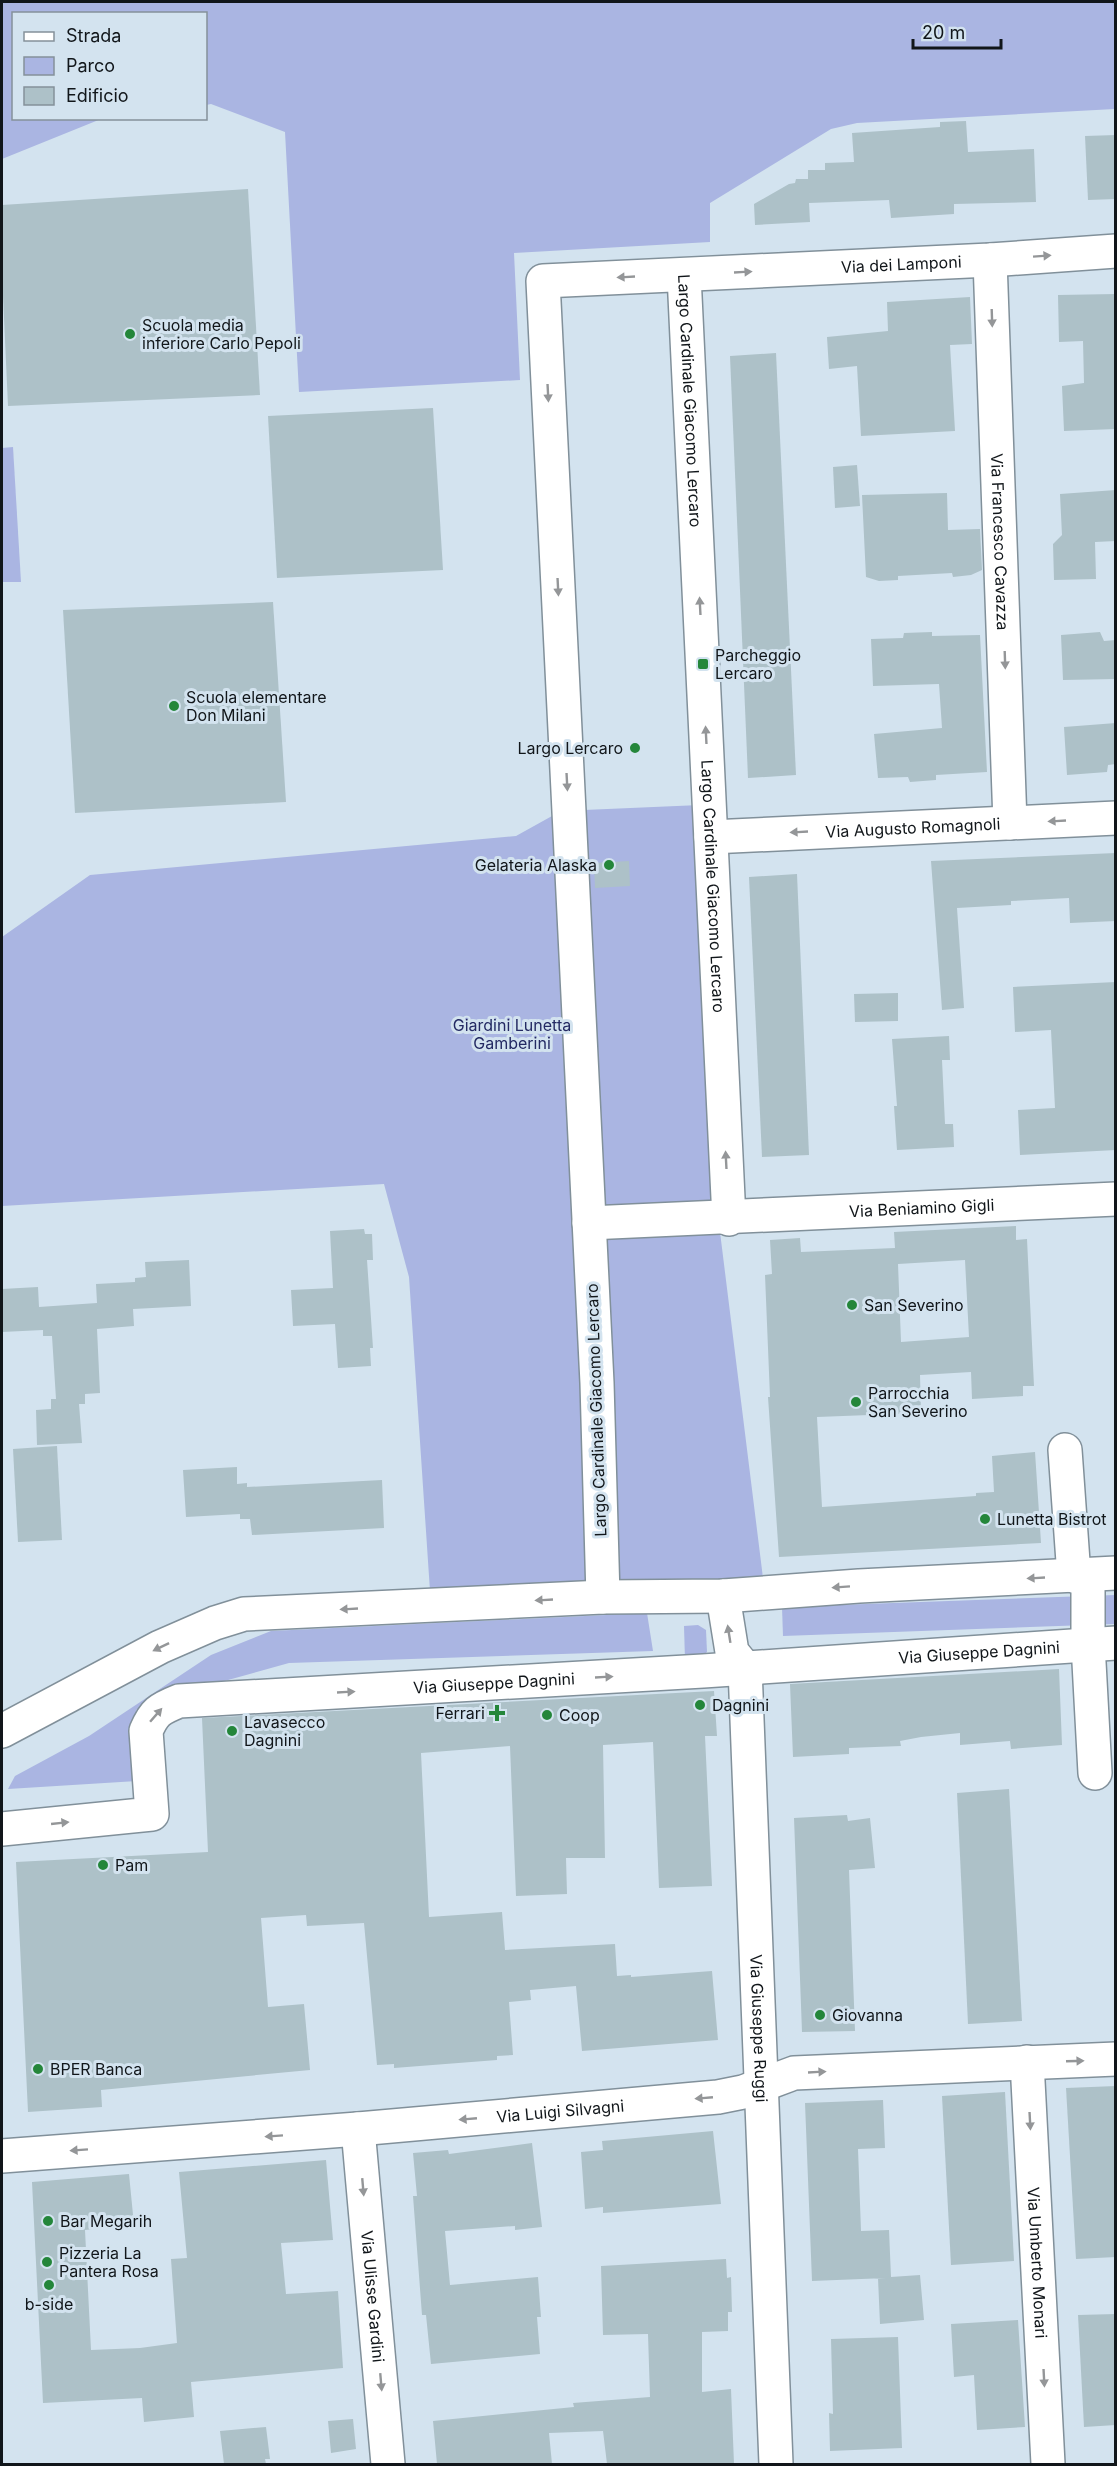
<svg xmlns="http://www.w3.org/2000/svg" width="1117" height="2466" viewBox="0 0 1117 2466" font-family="Inter,sans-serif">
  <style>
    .green { fill: #aab5e2 }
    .building { fill: #adc1c8; fill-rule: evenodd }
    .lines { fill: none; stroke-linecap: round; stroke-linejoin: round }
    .minor-casing { stroke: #81909a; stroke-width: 36 }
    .minor { stroke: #fff; stroke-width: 33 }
    .oneway { fill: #949698 }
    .poi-dot { fill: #24863a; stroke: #d3e3ef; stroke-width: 2 }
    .labels { text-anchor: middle; stroke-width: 6; stroke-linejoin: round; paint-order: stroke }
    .street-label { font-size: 16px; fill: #11161a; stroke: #d3e3ef }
    .poi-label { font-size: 16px; fill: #11161a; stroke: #d3e3ef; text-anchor: start }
    .park-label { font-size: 16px; fill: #242a63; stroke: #d3e3ef }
  </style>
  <rect width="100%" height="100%" fill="#d3e3ef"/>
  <g class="green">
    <polygon points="2,2 1115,2 1115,109 857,123 831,129 710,203 710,242 514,253 520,380 299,392 285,132 211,104 206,105 206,14 14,14 14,118 101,119 2,159"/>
    <polygon points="13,447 21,582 2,582 2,448"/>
    <polygon points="700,805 720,1232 763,1578 430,1591 409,1277 384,1184 2,1206 2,937 90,875 516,836 561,811"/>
    <polygon points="1115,1595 1115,1624 783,1636 782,1607"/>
    <polygon points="647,1613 653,1651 289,1663 167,1697 136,1710 137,1781 8,1789 15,1776 89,1736 211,1655 271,1631"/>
    <polygon points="698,1625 706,1630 707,1652 701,1657 685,1660 684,1626"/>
  </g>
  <g class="building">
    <polygon points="966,121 968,152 1034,149 1036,202 954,204 954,214 891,218 889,200 809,203 810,222 755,225 754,204 789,184 795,183 796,179 808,179 808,170 825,170 825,163 854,162 852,133 940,127 940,122"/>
    <polygon points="1116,135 1116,199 1088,200 1085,136"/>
    <polygon points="248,189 260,395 8,406 2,274 2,205"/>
    <polygon points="1116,294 1116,429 1064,431 1062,386 1084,383 1083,341 1059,342 1058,295"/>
    <polygon points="970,297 972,344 950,345 955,431 861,436 857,366 829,369 827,337 888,331 887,302"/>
    <polygon points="776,353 796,775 748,778 730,356"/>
    <polygon points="433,408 443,570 277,578 268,416"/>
    <polygon points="857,465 860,506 835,508 833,467"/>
    <polygon points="1116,490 1116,541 1095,542 1096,579 1054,580 1053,544 1062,535 1060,494"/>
    <polygon points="947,493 948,530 980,529 982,570 971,575 953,577 952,573 898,576 898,580 879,581 866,577 862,495"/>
    <polygon points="273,602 286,802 75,813 63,610"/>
    <polygon points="932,632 932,636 980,635 987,772 936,775 936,780 910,782 908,777 878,778 874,734 942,728 939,684 873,686 871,639 903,638 904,633"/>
    <polygon points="1100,632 1104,641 1116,640 1116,679 1063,680 1061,635"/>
    <polygon points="1116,723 1116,764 1108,765 1107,772 1067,775 1064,727"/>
    <polygon points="1116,853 1116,921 1070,923 1069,898 1011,901 1011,905 957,908 964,1008 942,1010 931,861"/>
    <polygon points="629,861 630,886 595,888 594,863"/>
    <polygon points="797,874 809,1155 762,1157 749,877"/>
    <polygon points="1116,982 1116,1150 1020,1155 1018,1110 1055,1108 1051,1030 1015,1032 1013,987"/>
    <polygon points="898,993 898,1021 855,1022 854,994"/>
    <polygon points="949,1036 950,1060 942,1060 945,1124 953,1124 954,1147 897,1150 894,1106 897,1106 892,1039"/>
    <path d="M1016,1226V1240L1027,1239L1034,1386H1023V1396L972,1399L971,1372L920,1375L921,1413L817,1417L822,1507L976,1496V1493L994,1492L992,1456L1035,1452L1041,1543L779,1557L768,1397H770L765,1275L772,1274L770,1240L800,1238L801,1252L895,1248L894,1232ZM965,1260L969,1337L901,1342L898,1264Z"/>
    <polygon points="364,1229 365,1234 372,1234 373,1260 367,1260 373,1348 370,1348 371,1366 338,1368 335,1324 293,1326 291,1290 333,1288 330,1231"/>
    <polygon points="189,1260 191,1306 133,1309 134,1326 97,1329 100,1393 85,1394 85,1404 79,1404 82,1443 37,1445 36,1410 51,1409 51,1399 56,1399 52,1336 43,1336 43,1330 2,1332 2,1289 38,1287 39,1307 97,1303 96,1284 135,1282 135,1278 146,1277 145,1262"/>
    <polygon points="57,1446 62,1540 18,1542 13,1449"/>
    <polygon points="237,1467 237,1484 247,1483 247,1487 382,1480 384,1528 252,1535 250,1519 240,1519 240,1514 186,1517 183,1470"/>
    <polygon points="1059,1669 1062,1745 1011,1749 1010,1741 960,1745 960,1733 921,1737 900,1741 901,1746 849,1748 849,1754 793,1757 790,1684"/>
    <polygon points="714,1691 717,1736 705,1736 712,1886 659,1888 653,1742 603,1745 605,1858 566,1858 567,1894 516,1896 510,1746 421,1753 429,1917 502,1912 505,1950 615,1944 617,1976 631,1975 631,1977 712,1971 718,2040 582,2051 576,1986 530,1990 531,2000 509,2002 513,2055 497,2056 497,2060 394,2068 394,2064 377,2065 364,1923 307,1926 306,1915 261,1918 268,2007 304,2004 310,2070 101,2090 102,2107 28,2112 16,1862 208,1852 202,1718"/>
    <polygon points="1009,1789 1022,2021 968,2024 957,1793"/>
    <polygon points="847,1815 848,1821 870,1818 875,1868 849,1870 855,2031 802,2032 794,1818"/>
    <polygon points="1116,2086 1116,2257 1076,2259 1066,2088"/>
    <polygon points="1005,2092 1014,2261 951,2265 942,2096"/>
    <polygon points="883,2100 885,2148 858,2149 861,2231 889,2230 891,2277 920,2275 924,2320 880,2324 878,2278 886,2278 812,2281 805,2103"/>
    <polygon points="713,2131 721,2204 603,2213 603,2207 585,2209 581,2152 603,2150 602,2141"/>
    <polygon points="532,2143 542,2227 515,2230 515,2226 445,2231 450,2285 538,2277 541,2317 537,2317 540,2354 431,2364 426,2315 422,2315 413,2196 417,2196 413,2153 448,2150 449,2154"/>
    <polygon points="326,2160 333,2240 281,2243 286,2294 338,2291 343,2368 191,2382 194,2417 144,2422 142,2398 43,2403 32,2182 129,2174 134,2225 85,2230 91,2350 140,2348 177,2343 171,2259 187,2258 179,2172"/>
    <polygon points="726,2259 727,2278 731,2277 732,2312 728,2312 728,2331 702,2332 702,2392 731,2389 734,2464 607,2464 603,2431 549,2433 552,2464 437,2464 433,2421 574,2407 573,2403 650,2397 648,2334 603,2335 601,2266"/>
    <polygon points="1116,2314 1116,2425 1084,2427 1078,2315"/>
    <polygon points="1018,2320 1025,2427 977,2430 974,2375 954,2377 951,2324"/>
    <polygon points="898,2337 902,2448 830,2451 829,2413 833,2414 831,2339"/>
    <polygon points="353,2419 356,2449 331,2453 328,2421"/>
    <polygon points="266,2427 270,2459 265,2459 266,2464 224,2464 220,2431"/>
  </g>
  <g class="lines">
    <defs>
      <g id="minor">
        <path id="s1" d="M990,260L1010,823"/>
        <path id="s2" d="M684,275L729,1219"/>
        <path id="s3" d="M711,837L1116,818"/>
        <path id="s4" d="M589,1223L1116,1199"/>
        <polyline points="1065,1450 1074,1576"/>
        <polyline points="1088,1575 1088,1644 1095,1773"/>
        <path id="s5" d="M723,1596L732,1652L745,1668L776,2464"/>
        <path id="s6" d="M603,1597L597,1383L543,281L990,260L1116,251"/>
        <polyline points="2,1731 160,1647 215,1623 244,1614 603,1597 723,1596 859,1586 1116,1573"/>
        <path id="s7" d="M2,1829L152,1814L146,1731C154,1712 159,1709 179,1701L703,1671L1116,1643"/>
        <path id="s8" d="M1027,2062L1048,2464"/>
        <path id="s9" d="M358,2129L388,2464"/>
        <path id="s10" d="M2,2156L358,2129L718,2097L743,2092L794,2073L1116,2059"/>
      </g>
    </defs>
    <use href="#minor" class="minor-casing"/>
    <use href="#minor" class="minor"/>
  </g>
  <defs><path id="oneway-solid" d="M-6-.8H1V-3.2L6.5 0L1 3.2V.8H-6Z" transform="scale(1.5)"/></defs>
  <g class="oneway">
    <use href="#oneway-solid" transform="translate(1042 256) rotate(-4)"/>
    <use href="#oneway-solid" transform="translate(743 272) rotate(-3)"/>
    <use href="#oneway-solid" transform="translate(626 277) rotate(177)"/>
    <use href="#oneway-solid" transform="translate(992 318) rotate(88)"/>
    <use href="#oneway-solid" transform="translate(548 393) rotate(87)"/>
    <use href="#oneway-solid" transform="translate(558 587) rotate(87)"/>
    <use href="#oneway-solid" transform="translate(700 606) rotate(-93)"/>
    <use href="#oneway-solid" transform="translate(1005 660) rotate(88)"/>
    <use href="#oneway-solid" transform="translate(706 735) rotate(-93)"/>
    <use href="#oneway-solid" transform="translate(567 782) rotate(87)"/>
    <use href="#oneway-solid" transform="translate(1057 821) rotate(177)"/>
    <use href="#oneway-solid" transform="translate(799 832) rotate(177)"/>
    <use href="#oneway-solid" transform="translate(726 1160) rotate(-93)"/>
    <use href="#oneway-solid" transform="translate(1036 1578) rotate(177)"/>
    <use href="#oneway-solid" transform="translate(841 1587) rotate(176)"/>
    <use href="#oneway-solid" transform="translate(544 1600) rotate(177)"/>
    <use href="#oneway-solid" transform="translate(349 1609) rotate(177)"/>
    <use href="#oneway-solid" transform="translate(729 1634) rotate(-99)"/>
    <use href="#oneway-solid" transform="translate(161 1647) rotate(154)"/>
    <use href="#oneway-solid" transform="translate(604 1677) rotate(-3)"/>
    <use href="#oneway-solid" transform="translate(346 1692) rotate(-3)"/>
    <use href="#oneway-solid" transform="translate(156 1715) rotate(-49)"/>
    <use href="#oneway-solid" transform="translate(60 1823) rotate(-6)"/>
    <use href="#oneway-solid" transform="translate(1075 2061) rotate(-2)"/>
    <use href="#oneway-solid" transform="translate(817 2072) rotate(-3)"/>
    <use href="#oneway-solid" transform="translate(704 2098) rotate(175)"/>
    <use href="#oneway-solid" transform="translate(468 2119) rotate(175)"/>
    <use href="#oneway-solid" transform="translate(1030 2121) rotate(87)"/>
    <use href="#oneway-solid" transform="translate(274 2136) rotate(176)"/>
    <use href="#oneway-solid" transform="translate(79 2150) rotate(176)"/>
    <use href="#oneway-solid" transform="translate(363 2187) rotate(85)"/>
    <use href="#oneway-solid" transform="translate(1044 2378) rotate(87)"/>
    <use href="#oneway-solid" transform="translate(381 2382) rotate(85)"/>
  </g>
  <g class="poi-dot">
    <circle cx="130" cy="334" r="6"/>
    <rect x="697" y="658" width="12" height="12" rx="3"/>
    <circle cx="174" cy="706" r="6"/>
    <circle cx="635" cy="748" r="6"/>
    <circle cx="609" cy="865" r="6"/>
    <circle cx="852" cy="1305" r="6"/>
    <circle cx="856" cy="1402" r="6"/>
    <circle cx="985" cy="1519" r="6"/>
    <circle cx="700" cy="1705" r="6"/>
    <path d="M494 1704h6v6h6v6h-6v6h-6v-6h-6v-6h6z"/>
    <circle cx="547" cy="1715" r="6"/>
    <circle cx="232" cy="1731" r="6"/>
    <circle cx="103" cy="1865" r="6"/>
    <circle cx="820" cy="2015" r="6"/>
    <circle cx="38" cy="2069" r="6"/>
    <circle cx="48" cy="2221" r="6"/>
    <circle cx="47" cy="2262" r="6"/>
    <circle cx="49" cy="2285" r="6"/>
  </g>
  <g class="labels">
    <g class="street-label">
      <text dy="6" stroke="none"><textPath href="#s6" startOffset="1676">Via dei Lamponi</textPath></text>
      <text dy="6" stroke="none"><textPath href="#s2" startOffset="126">Largo Cardinale Giacomo Lercaro</textPath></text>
      <text dy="6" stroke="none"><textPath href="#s1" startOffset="282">Via Francesco Cavazza</textPath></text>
      <text dy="6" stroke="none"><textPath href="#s3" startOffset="202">Via Augusto Romagnoli</textPath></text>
      <text dy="6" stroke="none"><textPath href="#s2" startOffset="612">Largo Cardinale Giacomo Lercaro</textPath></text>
      <text dy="6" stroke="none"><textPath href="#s4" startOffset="333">Via Beniamino Gigli</textPath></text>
      <text transform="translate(596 1410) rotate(-92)" y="6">Largo Cardinale Giacomo Lercaro</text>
      <text dy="6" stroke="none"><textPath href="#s7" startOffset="1082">Via Giuseppe Dagnini</textPath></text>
      <text dy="6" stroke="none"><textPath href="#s7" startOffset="596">Via Giuseppe Dagnini</textPath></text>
      <text dy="6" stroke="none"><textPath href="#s5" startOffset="438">Via Giuseppe Ruggi</textPath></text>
      <text dy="6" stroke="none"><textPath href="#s10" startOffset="560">Via Luigi Silvagni</textPath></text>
      <text dy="6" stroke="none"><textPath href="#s8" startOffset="201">Via Umberto Monari</textPath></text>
      <text dy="6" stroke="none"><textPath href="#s9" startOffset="168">Via Ulisse Gardini</textPath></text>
    </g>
    <g class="poi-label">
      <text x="142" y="331">Scuola media<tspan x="142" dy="18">inferiore Carlo Pepoli</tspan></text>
      <text x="715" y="661">Parcheggio<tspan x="715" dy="18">Lercaro</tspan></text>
      <text x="186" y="703">Scuola elementare<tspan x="186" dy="18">Don Milani</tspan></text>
      <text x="623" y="754" text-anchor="end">Largo Lercaro</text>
      <text x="597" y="871" text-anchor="end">Gelateria Alaska</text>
      <text x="864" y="1311">San Severino</text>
      <text x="868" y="1399">Parrocchia<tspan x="868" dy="18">San Severino</tspan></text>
      <text x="997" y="1525">Lunetta Bistrot</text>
      <text x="712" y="1711">Dagnini</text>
      <text x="485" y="1719" text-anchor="end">Ferrari</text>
      <text x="559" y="1721">Coop</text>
      <text x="244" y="1728">Lavasecco<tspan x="244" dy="18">Dagnini</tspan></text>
      <text x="115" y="1871">Pam</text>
      <text x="832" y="2021">Giovanna</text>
      <text x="50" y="2075">BPER Banca</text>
      <text x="60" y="2227">Bar Megarih</text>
      <text x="59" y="2259">Pizzeria La<tspan x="59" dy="18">Pantera Rosa</tspan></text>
      <text x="49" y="2310" text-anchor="middle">b-side</text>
    </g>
    <g class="park-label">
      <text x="512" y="1031">Giardini Lunetta<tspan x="512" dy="18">Gamberini</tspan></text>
    </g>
  </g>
  <rect width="1117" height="2466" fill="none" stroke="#11161a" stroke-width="6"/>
  <rect x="12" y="12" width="195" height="108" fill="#d3e3ef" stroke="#85919a" stroke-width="1.5"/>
  <rect x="24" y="32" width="30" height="9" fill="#ffffff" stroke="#85919a" stroke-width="1.5"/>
  <text x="66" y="42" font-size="18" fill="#11161a">Strada</text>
  <rect x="24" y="57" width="30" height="18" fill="#aab5e2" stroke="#85919a" stroke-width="1.5"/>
  <text x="66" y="72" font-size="18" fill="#11161a">Parco</text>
  <rect x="24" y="87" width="30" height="18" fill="#adc1c8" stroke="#85919a" stroke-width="1.5"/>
  <text x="66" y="102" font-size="18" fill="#11161a">Edificio</text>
  <path d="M913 39v9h88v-9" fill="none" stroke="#11161a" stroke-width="3"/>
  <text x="922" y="39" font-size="18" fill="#11161a" stroke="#d3e3ef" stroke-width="4.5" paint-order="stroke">20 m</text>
</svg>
